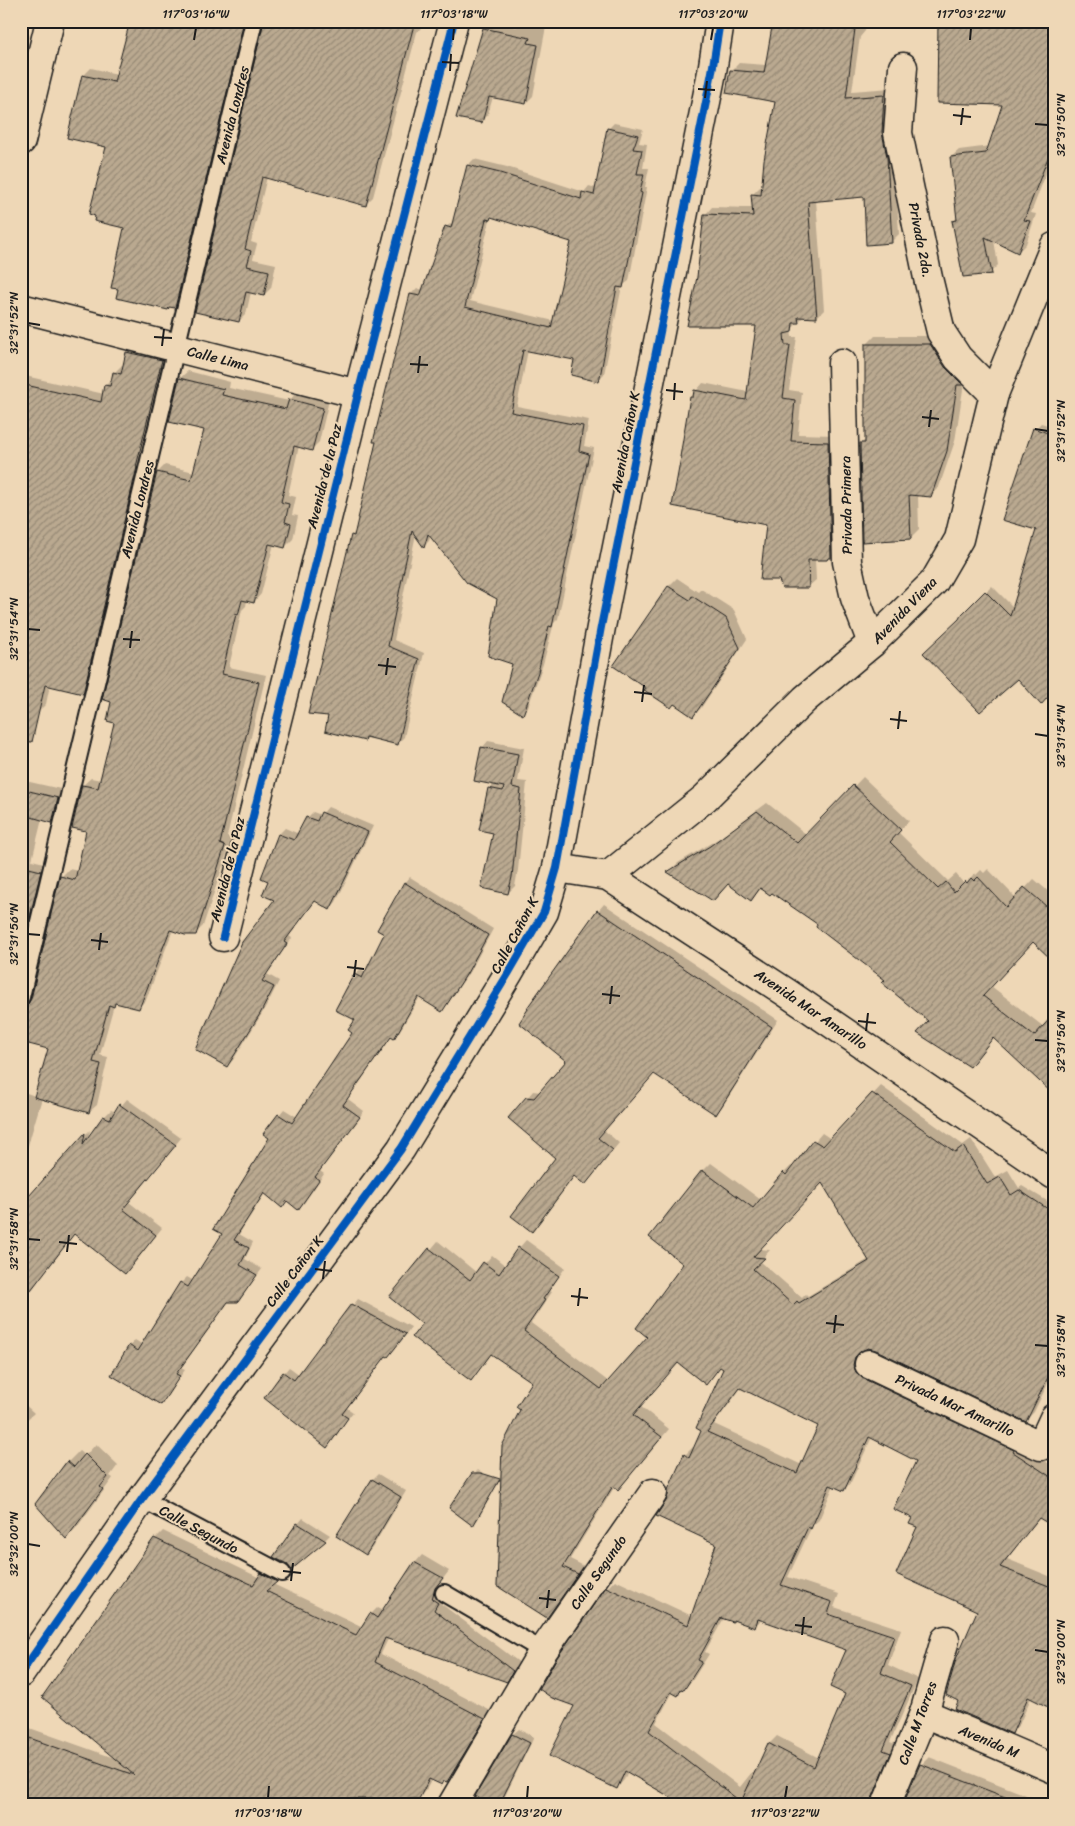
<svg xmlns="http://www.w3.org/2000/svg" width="1075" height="1826" viewBox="0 0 1075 1826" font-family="Sriracha,sans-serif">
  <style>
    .shadow { fill: #0003; fill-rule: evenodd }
    .building { fill: url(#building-hatch); stroke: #1c1c1c; fill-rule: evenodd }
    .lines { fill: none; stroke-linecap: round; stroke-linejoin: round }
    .lane-casing { stroke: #1c1c1c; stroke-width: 20 }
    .street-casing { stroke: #1c1c1c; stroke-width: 31 }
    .secondary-casing { stroke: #1c1c1c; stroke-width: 31 }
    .lane { stroke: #eed7b6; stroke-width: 16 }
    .street { stroke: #eed7b6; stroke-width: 28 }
    .secondary { stroke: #eed7b6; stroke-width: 28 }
    .cycleway-casing { stroke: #eed7b6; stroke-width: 11 }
    .cycleway { stroke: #0057b8; stroke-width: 8 }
    .ticks { fill: none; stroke: #1c1c1c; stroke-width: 2 }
    .labels { text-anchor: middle; stroke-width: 4; stroke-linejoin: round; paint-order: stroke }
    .street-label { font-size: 14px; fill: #1c1c1c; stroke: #eed7b6 }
    .neatline { fill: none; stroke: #1c1c1c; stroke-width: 2 }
    .ticks-label { font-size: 12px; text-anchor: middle; fill: #1c1c1c }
  </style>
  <defs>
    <pattern id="building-hatch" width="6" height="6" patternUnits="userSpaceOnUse" patternTransform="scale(1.25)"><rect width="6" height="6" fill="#baa990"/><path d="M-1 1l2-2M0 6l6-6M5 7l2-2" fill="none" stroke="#968975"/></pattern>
  </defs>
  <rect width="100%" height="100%" fill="#eed7b6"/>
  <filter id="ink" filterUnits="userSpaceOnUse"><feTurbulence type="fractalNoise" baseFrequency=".02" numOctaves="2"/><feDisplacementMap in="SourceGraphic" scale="10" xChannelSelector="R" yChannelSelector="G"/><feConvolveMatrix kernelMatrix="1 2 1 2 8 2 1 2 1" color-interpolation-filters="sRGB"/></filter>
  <g filter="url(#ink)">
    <g class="shadow">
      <polygon points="132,21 248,21 182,300 175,307 171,306 168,309 126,227 108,146 69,138 84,75 91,68 117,74"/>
      <polygon points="265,21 423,21 421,28 417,32 373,197 366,204 267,177 251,242 257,244 253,259 276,264 271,288 264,295 251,292 246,314 239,321 196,311"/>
      <polygon points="492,21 517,27 517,21 547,21 533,96 526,103 493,97 488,114 481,121 485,28"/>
      <polygon points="762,21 867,21 865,31 860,37 852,91 891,88 899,234 891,242 866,195 816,200 824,310 817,317 804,316 791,330 792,337 797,337 789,390 802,392 798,434 835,435 838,549 831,557 815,559 816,580 808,587 767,524 691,397 703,383 748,392 757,325 698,277 705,215 712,207 753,208 752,195 760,187 763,188 777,101 732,70 739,63 766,65 774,23"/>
      <polygon points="1054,21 1054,153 1031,213 1036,214 1026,244 1018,252 994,240 998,265 991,272 953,221 958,217 951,157 959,150 990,146 1004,104"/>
      <path d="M614,123L643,129L639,143L647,144L643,168H649L645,187H647L629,281L622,286L604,374L598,380L576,359L528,350L517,406L589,420L584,446L594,448L558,619L554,623L543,664L528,707L522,713L513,664L498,598L431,536L429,541L424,546L416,534L394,640L424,653L404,737L398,743L368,737L365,740L352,535L356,531L411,294L417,288L423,290L446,227L454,221L468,165L474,159L507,167L584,192L589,186L596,188L608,129ZM491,216L573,241L554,321L470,301Z"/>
      <polygon points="875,336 939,336 964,383 955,441 939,487 930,496 918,495 919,529 910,538 861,444 867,438 866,345"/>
      <polygon points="134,345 169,353 90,686 83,693 50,685 46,704 38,712 21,707 21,375 104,394 105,386 113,378 114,373 122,365 124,366 127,352"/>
      <polygon points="188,371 230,382 229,388 289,401 297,392 329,400 319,442 311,450 299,446 288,495 296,497 292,515 298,516 293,539 285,547 274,544 261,594 254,602 247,600 246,606 242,610 229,667 266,675 227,836 232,838 203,926 195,934 173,930 146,1000 138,1008 117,1002 114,1005 100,1055 108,1057 97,1105 89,1112 42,1098 21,1169 21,1091 35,1096 50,1048 21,1041 21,997 27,1000 32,998 61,877 69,869 78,871 87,831 73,827 83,785 91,778 101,780 115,722 158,472 165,465 194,472 205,429 180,378"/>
      <polygon points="1041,423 1054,427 1054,690 1018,677 961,619 962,616 992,586 1014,608 1037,529 1035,429"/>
      <polygon points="677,578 698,592 701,589 734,610 747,639 701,708 693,716 615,666 669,586"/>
      <polygon points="488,741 524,748 518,781 527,782 518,870 515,886 508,893 495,832 489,789 494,784 482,748"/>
      <polygon points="863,777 909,821 898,832 948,881 956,874 964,884 975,873 976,875 981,870 984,873 988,869 1016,898 1034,879 1050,893 1054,889 1054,960 1033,940 991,986 1044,1027 1054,1093 994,1037 969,1066 929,1020 886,980 819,924 772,891 762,888 751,899 729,883 669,872 678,863 721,837 767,803 807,835"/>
      <polygon points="21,780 65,790 60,814 52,821 42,819 32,860 48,864 21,974"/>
      <polygon points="328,807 373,826 336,902 330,908 316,900 289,936 292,938 267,974 279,981 266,1007 233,1060 227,1066 276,900 270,880 263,877 279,834 285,828 299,834 307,818 313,812 321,815"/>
      <polygon points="410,877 493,929 472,968 447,1005 442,1011 420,997 399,1032 394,1038 392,1036 348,1099 364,1111 320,1171 324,1174 304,1203 298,1208 288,1200 282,1207 265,1193 239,1234 253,1242 245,1259 262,1269 238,1301 229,1300 181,1368 185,1370 160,1403 130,1346 135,1340 143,1345 181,1283 187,1277 194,1281 223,1234 270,1138 279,1115 284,1109 297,1117 354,1032 357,1020 355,975 361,969 366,972 386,934 405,883"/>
      <polygon points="604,904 778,1020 722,1107 716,1114 654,1073 604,1130 619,1143 585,1184 575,1175 532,1231 557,1158 527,1098 533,1091 541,1092 568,1061 598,911"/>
      <path d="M881,1086L963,1145L971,1139L995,1177L1008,1170L1019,1188L1022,1186L1054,1205V1371L1034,1412L1026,1420L876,1349L867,1347L862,1349L861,1357L1020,1444L1054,1467V1526L1040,1517L1007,1559L1054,1578V1704L1031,1698L1019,1725L1011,1732L978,1610L913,1517L917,1461L872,1437L851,1482L844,1490L834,1485L819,1520L812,1526L788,1577L839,1594L834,1607L901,1629L888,1665L918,1679L890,1742L898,1745L880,1805H675L678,1800L628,1771L624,1780L617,1788L576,1705L607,1588L615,1580L692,1616L717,1544L667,1502L669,1490L685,1455L693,1447L695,1449L724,1368L721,1366L713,1375L679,1361L640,1406L669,1429L625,1481L615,1486L570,1559L584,1566L554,1609L547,1616L534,1382L492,1353L471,1379L423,1324L391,1297L438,1241L477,1273L492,1255L506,1266L519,1248L526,1240L565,1268L549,1291L552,1292L531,1323L609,1382L649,1337L685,1264L651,1237L703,1171L711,1163L761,1200L784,1173L791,1166L793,1167L822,1133L831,1139ZM822,1181L869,1259L808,1296L806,1294L802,1298L760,1261L770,1250L759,1249ZM741,1388L820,1426L802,1465L714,1424ZM724,1618L734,1619L755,1626L762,1619L848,1649L847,1694L819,1758L777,1736L769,1744L756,1774L752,1772L740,1787L656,1723L673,1692L678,1694L692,1681L709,1654L705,1652Z"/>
      <polygon points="127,1099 181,1138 129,1202 162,1228 131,1266 75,1233 26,1296 21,1207 86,1134 90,1130 88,1138 104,1117 111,1110 116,1112"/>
      <polygon points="358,1299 411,1327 394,1350 388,1356 387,1355 347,1408 353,1412 327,1446 284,1373 289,1367 300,1375"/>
      <polygon points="21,1401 34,1413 21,1425"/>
      <polygon points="96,1444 118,1465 110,1476 113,1478 77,1527 66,1538 68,1462 79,1451 85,1456"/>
      <polygon points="478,1470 497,1485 478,1519 473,1524 472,1476"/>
      <polygon points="378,1474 406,1491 372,1548 366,1554 373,1479"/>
      <polygon points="303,1518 330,1535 325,1540 298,1524"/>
      <polygon points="163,1531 260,1578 270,1567 284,1574 273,1584 363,1627 371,1614 378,1607 384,1610 415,1563 422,1555 449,1571 442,1580 438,1591 445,1595 440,1603 520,1663 514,1673 506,1680 389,1637 381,1654 491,1711 455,1773 447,1781 432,1779 426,1790 418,1798 21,1802 21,1729 24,1726 117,1759 43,1697 155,1539"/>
      <polygon points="519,1729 534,1737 503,1800 498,1805 477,1796 513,1734"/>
      <polygon points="929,1757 1039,1800 1037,1805 904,1805 921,1765"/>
    </g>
    <g class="building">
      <polygon points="130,21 244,21 175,308 169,307 168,310 116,298 118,289 111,288 124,228 94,221 95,216 89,214 106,147 67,138 82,75 114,82"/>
      <polygon points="264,21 415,21 366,206 262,177 245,249 251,251 247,266 269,271 264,296 246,292 239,322 195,312"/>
      <polygon points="773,21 856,21 846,98 884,95 882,132 887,157 892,243 866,245 864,197 808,202 817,318 798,317 799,323 793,323 792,332 784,334 785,345 790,345 783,398 795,400 791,441 828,442 831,558 828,558 827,560 808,560 809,588 782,588 779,580 760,580 766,525 672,506 681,457 680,457 690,397 693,397 694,390 746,400 756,326 687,326 697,277 704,214 753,216 751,194 761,195 764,160 775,102 726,93 730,70 764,73"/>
      <polygon points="938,21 1054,21 1054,142 1024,220 1030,221 1018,253 985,237 992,274 963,277 952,221 957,220 950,157 986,153 1002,105 937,103"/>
      <polygon points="483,28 530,38 528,43 538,45 526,104 489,97 482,123 456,118"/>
      <path d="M607,128L638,135L633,149L642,150L637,174H644L640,192L642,193L623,288L617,287L599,382L571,375L574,360L523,350L511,412L583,426L579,451L589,454L552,627L549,626L538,672L523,715L502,702L512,664L488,656L497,599L467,583L428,534L424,548L412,531L388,646L419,659L398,745L366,737L365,741L325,731L328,716L308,714L351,535L354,536L376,442H373L410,294L420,296L445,226L451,228L467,165L500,173L581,199L582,192L594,195ZM491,217L571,242L551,328L465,307L486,219L490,220Z"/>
      <polygon points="865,344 930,344 945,367 963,385 957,385 947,451 931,497 909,495 911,539 862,542 860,443 865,443"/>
      <polygon points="126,352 162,360 136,467 137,467 83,694 45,685 32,742 21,741 21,384 101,402 104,385 110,386 113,372 121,374"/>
      <polygon points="179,378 224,389 222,395 286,409 289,399 323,408 312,451 294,446 281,502 289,504 285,522 291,524 285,548 269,544 254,603 242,600 238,615 236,614 222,674 259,682 220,844 225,846 196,935 185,935 170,930 139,1009 115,1003 114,1007 109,1005 93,1062 101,1064 89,1113 34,1097 48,1049 21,1042 21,1007 28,1004 31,999 60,876 75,880 86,831 72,828 82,785 98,788 114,723 107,721 111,702 102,699 157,472 191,480 204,430 169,422"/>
      <polygon points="1033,428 1054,435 1054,690 1041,705 1018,679 980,712 923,653 959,619 961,615 985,591 1010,616 1036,530 1002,520"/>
      <polygon points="668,586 690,600 692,596 726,618 740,648 693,717 674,704 671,708 644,690 646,688 613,666"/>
      <polygon points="481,747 518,754 512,787 521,789 512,877 508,894 481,888 493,833 479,830 488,788 503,791 504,787 474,781"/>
      <polygon points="853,785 901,830 890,842 938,889 946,882 954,892 965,881 967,883 971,878 974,881 978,877 1006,907 1024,887 1054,913 1054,962 1033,942 983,996 1034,1036 1054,1014 1054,1095 993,1038 970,1067 917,1033 928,1021 882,983 885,980 816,927 817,924 772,893 770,895 760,888 751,901 728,884 713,901 667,872 710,846 757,811 797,843"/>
      <polygon points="21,789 58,798 52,823 21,814"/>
      <polygon points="321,812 368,832 330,910 315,901 284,942 287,944 262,981 274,987 260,1014 227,1067 195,1049 242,942 274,900 262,895 268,881 261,878 278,834 294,840 306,817 317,821"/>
      <polygon points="21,866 41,871 21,953"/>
      <polygon points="404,882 488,935 466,975 442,1012 418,997 394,1039 391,1037 343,1105 360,1117 315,1177 319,1180 298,1210 287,1201 282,1208 264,1193 234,1240 249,1248 240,1265 257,1275 238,1302 228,1302 176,1374 180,1376 161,1405 111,1375 129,1345 137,1351 180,1282 188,1287 222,1234 213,1229 269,1138 263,1134 278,1114 292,1123 352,1033 348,1030 355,1020 335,1010 354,974 362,978 384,934 377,930"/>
      <polygon points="597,910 772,1027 716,1115 654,1074 598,1138 613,1150 585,1185 574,1176 532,1232 511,1216 555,1158 508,1118 526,1097 534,1098 566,1061 519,1023 528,1009 527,1008"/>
      <path d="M872,1093L955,1152L963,1146L987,1184L1000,1177L1011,1195L1019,1190L1054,1213V1365L1026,1422L876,1350L868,1348L861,1351L855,1357L853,1365L856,1372L862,1378L1014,1450L1013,1452L1054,1479V1527L1039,1518L1000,1567L1054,1588V1710L1028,1697L1012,1734L955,1709L958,1701L946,1695L956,1659L977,1611L896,1574L917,1527L909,1524L912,1518L893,1509L916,1461L869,1437L844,1491L830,1485L811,1529L808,1527L781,1585L832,1602L828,1614L894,1636L881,1673L911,1686L883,1750L891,1753L872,1799L871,1805H684L625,1771L617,1789L549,1756L574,1706L552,1698L539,1689L556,1659L606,1587L688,1625L716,1544L656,1516L666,1501L668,1495V1490L684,1454L689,1458L701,1431L696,1428L723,1369L720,1367L706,1385L678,1363L633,1415L662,1437L618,1490L613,1486L563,1567L578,1574L547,1618L497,1586L502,1446L520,1410L516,1407L532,1382L491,1354L471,1381L412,1337L422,1324L389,1297L429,1248L470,1280L483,1262L499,1274L518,1247L559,1276L543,1299L545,1300L524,1331L601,1389L647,1337L636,1328L683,1264L649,1237L702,1170L753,1208L783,1172L786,1175L813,1140L823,1146ZM822,1183L869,1261L799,1303L797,1301L793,1305L753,1269L765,1258L753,1257ZM740,1388L818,1426L797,1473L707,1432ZM721,1618L733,1622V1620L755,1628L758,1619L846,1650L830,1687L845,1694L814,1767L768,1743L741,1802L649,1731L671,1692L678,1696L681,1689L684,1690L702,1662L698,1660Z"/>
      <polygon points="119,1104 176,1145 123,1209 156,1235 125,1274 74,1234 21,1303 21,1205 85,1133 83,1144 103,1116 110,1119"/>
      <polygon points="351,1304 406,1334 388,1357 386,1356 342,1414 348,1418 327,1448 264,1398 283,1372 294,1380"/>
      <polygon points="85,1454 108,1477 100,1487 103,1489 66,1539 35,1504 67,1461 74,1467"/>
      <polygon points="472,1473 481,1473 500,1479 473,1526 449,1508"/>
      <polygon points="372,1479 401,1497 366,1555 336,1536"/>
      <polygon points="297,1523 326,1541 291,1570 287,1564 273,1557"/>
      <polygon points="154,1538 253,1585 261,1573 277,1582 266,1591 356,1635 370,1613 377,1618 414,1562 443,1578 435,1588 432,1599 438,1603 434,1610 513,1671 507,1682 385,1638 375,1662 485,1719 447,1782 444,1781 442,1785 429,1779 419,1799 295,1799 202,1803 21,1803 21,1735 134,1775 42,1697"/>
      <polygon points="512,1734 530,1743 499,1805 492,1805 475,1796"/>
      <polygon points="920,1764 1018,1802 1018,1805 903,1805"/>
    </g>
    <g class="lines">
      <defs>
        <g id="lane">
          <polyline points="21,997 254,21"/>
          <polyline points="142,1499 282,1573"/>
          <polyline points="444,1593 543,1651"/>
        </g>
        <g id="street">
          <polyline points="903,67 898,133 928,278 941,332 958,358 994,394"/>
          <polyline points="21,141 50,21"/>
          <polyline points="21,308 358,394"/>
          <polyline points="842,363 847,562 855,598 872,643"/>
          <polyline points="557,868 608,876 787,993 1054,1175"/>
          <polyline points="608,876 705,798 805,699 872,643 934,582 959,539 994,394 1054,247"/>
          <polyline points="223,937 358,394 454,21"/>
          <polyline points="869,1364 1041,1446 1054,1418"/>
          <polyline points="924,1713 1054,1769"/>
          <polyline points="452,1805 543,1651 653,1493"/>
          <polyline points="886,1805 924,1713 945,1640"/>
        </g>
        <polyline id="secondary" points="21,1673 142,1499 401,1149 508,974 544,912 557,868 601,627 712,72 720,21"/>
      </defs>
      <use href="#lane" class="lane-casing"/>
      <use href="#street" class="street-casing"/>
      <use href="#secondary" class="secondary-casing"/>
      <use href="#lane" class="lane"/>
      <use href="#street" class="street"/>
      <use href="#secondary" class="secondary"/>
      <defs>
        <g id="cycleway">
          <polyline points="223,937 358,394 454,21"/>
          <polyline points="21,1673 142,1499 401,1149 508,974 544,912 557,868 601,627 712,72 720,21"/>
        </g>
      </defs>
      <use href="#cycleway" class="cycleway-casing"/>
      <use href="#cycleway" class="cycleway"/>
    </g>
  </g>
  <path class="ticks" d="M194,40L196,28M453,40L454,28M711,40L713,28M970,40L971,28M442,62L459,63M450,71L451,54M698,89L715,90M705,98L707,81M953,115L971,117M1035,124L1048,125M961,125L963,108M28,323L40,325M154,337L172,338M162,346L164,329M410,364L428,365M418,373L420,356M666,390L683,392M674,400L675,383M922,417L939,419M929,427L931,410M1035,429L1048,431M28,629L40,630M123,639L140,640M130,648L132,631M378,665L396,667M386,675L388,658M634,692L652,694M642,702L644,685M890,719L907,721M898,729L900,711M1035,734L1048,736M28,934L40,935M91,940L108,942M99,950L101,933M347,967L364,969M354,977L356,960M602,994L620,996M610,1004L612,986M858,1021L876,1023M866,1031L868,1013M1035,1040L1048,1041M28,1239L40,1240M59,1242L77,1244M67,1252L69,1235M315,1269L332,1271M323,1279L325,1261M571,1296L588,1298M578,1306L580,1288M826,1323L844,1325M834,1333L836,1315M1035,1345L1048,1346M28,1544L40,1546M283,1571L301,1573M291,1581L293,1563M539,1598L556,1600M547,1608L549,1590M795,1625L812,1627M802,1635L804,1617M1035,1650L1048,1652M268,1798L269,1786M527,1798L528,1786M785,1798L787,1786"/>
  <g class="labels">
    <g class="street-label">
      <text transform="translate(232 115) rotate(-76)" y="5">Avenida Londres</text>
      <text transform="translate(921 240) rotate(79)" y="5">Privada 2da.</text>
      <text transform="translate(218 358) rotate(14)" y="5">Calle Lima</text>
      <text transform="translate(625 442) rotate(-79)" y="5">Avenida Cañon K</text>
      <text transform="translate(324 476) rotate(-76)" y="5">Avenida de la Paz</text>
      <text transform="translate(846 505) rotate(-91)" y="5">Privada Primera</text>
      <text transform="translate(137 509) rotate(-76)" y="5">Avenida Londres</text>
      <text transform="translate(904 610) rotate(-46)" y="5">Avenida Viena</text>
      <text transform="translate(227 869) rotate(-76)" y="5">Avenida de la Paz</text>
      <text transform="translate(514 935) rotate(-62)" y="5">Calle Cañon K</text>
      <text transform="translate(811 1009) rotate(34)" y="5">Avenida Mar Amarillo</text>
      <text transform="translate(294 1271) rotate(-53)" y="5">Calle Cañon K</text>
      <text transform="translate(955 1405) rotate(25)" y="5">Privada Mar Amarillo</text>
      <text transform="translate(199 1529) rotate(28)" y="5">Calle Segundo</text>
      <text transform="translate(598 1572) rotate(-55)" y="5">Calle Segundo</text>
      <text transform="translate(917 1723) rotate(-70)" y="5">Calle M Torres</text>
      <text transform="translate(989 1741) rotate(23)" y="5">Avenida M</text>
    </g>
  </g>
  <rect width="1075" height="1826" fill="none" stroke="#eed7b6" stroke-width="55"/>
  <rect x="28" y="28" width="1020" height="1770" class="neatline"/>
  <g class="ticks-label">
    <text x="196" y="18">117°03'16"W</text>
    <text x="454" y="18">117°03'18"W</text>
    <text x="713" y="18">117°03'20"W</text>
    <text x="971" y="18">117°03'22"W</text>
    <text transform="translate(1061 125) rotate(-90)" y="4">32°31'50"N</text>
    <text transform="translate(14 323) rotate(-90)" y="4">32°31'52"N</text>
    <text transform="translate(1061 431) rotate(-90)" y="4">32°31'52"N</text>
    <text transform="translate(14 629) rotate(-90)" y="4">32°31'54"N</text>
    <text transform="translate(1061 736) rotate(-90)" y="4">32°31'54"N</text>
    <text transform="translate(14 934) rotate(-90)" y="4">32°31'56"N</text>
    <text transform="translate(1061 1041) rotate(-90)" y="4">32°31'56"N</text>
    <text transform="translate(14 1239) rotate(-90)" y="4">32°31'58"N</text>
    <text transform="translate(1061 1346) rotate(-90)" y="4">32°31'58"N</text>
    <text transform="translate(14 1544) rotate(-90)" y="4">32°32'00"N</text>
    <text transform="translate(1061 1652) rotate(-90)" y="4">32°32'00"N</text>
    <text x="268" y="1817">117°03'18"W</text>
    <text x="527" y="1817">117°03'20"W</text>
    <text x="785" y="1817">117°03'22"W</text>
  </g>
</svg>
